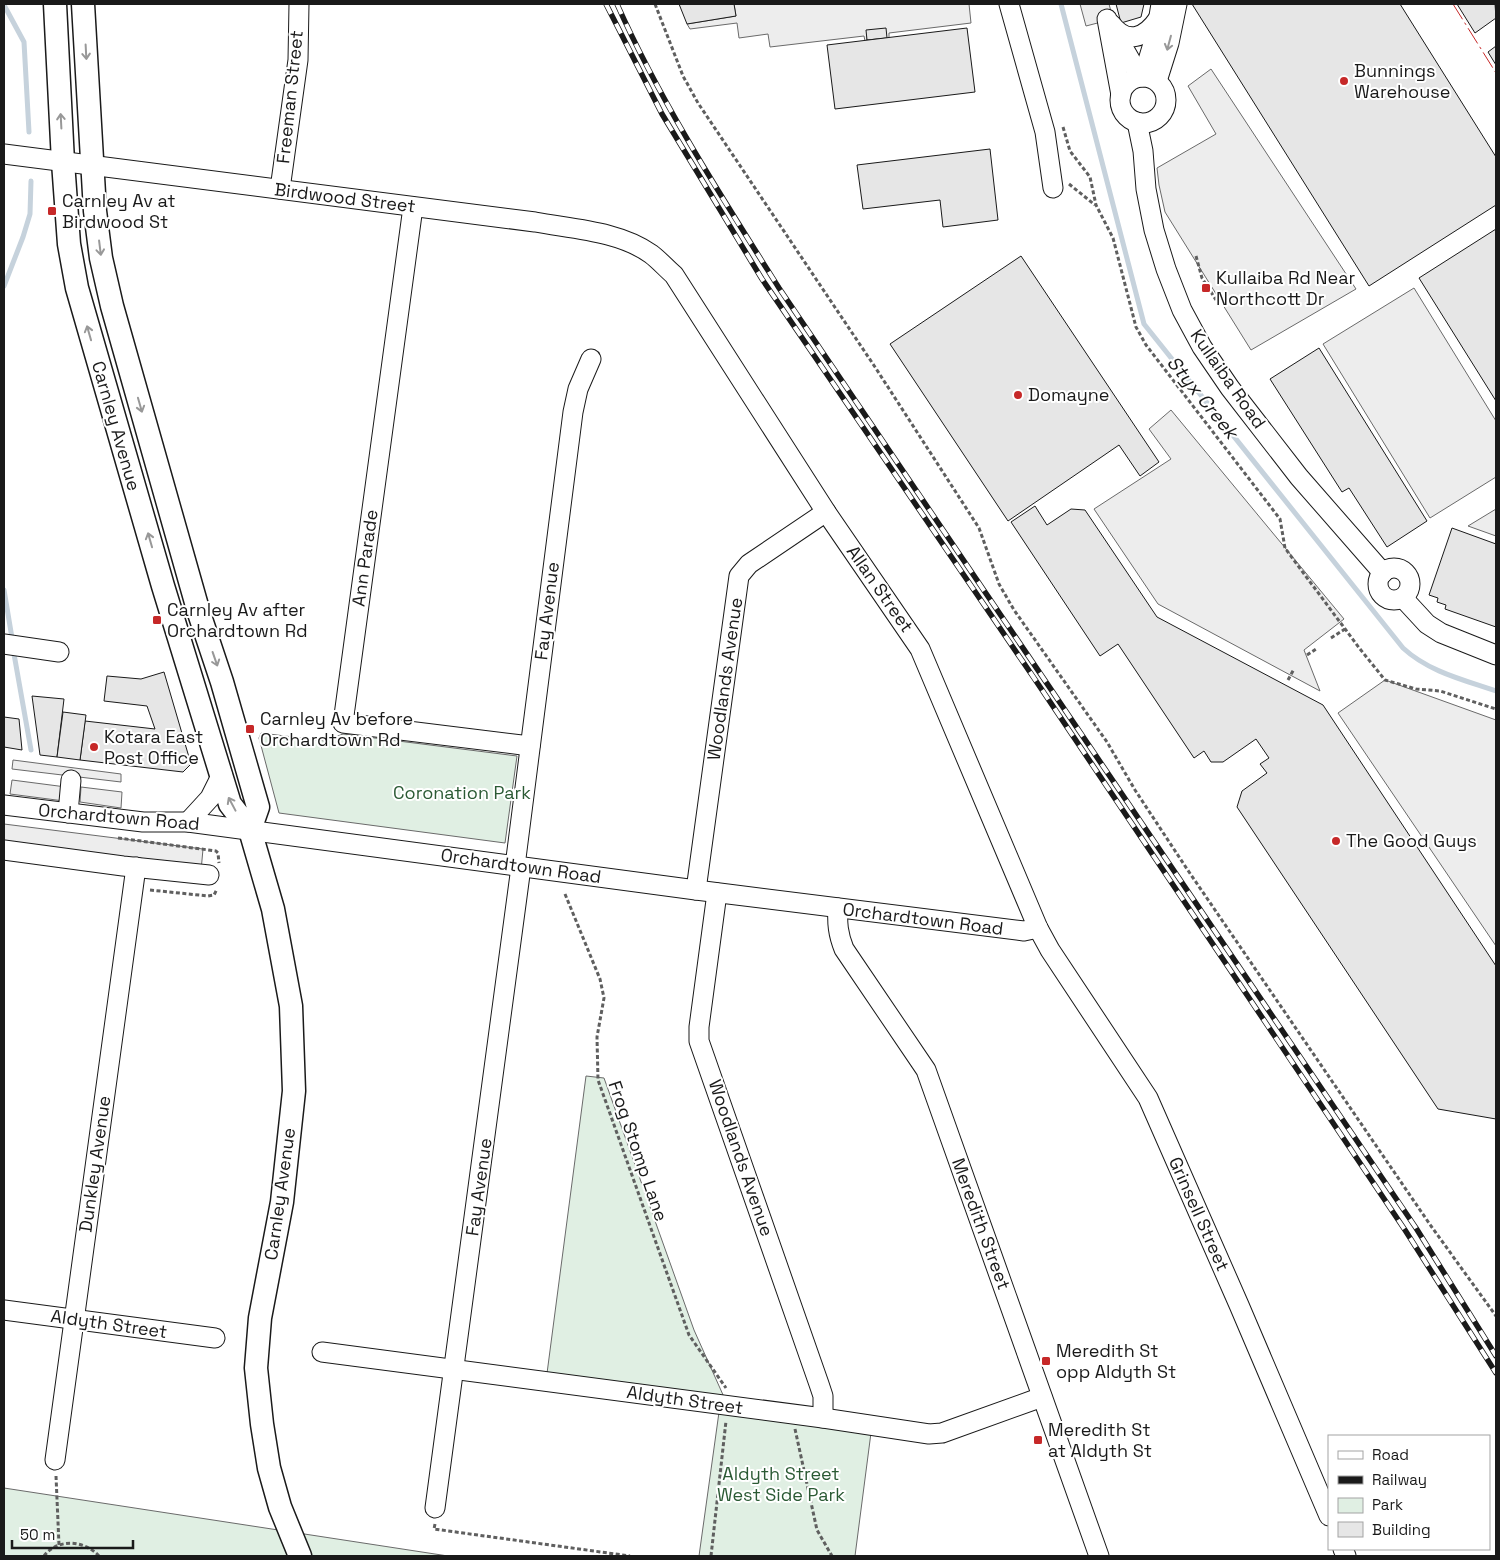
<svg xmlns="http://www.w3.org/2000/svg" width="1500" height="1560" viewBox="0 0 1500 1560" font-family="'Space Grotesk',sans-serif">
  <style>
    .green { fill: #e0efe3; stroke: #6a6a6a }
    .parking { fill: #ededed; stroke: #6a6a6a }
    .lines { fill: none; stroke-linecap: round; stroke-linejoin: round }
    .stream { stroke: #c6d2dc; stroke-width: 5 }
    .building { fill: #e6e6e6; stroke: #1a1a1a }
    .minor-casing { stroke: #1a1a1a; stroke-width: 21 }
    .major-casing { stroke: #1a1a1a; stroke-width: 25 }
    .path { stroke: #5f5f5f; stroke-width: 3; stroke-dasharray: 4 2.5; stroke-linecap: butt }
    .minor { stroke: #fff; stroke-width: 19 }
    .major { stroke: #fff; stroke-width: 22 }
    .rail-casing { stroke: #1a1a1a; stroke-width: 5.5 }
    .rail { stroke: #fff; stroke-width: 4; stroke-dasharray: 11; stroke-linecap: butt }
    .power { stroke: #c62828; stroke-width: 1; stroke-dasharray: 18 4 2.5 4; stroke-linecap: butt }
    .oneway { stroke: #989898 }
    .poi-dot { fill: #c62828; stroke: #fff; stroke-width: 2 }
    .labels { text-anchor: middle; stroke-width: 4; stroke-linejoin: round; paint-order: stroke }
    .poi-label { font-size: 18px; fill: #1a1a1a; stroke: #fff; text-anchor: start }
    .street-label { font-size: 18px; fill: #1a1a1a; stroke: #fff }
    .park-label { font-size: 18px; fill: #2b5a34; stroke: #fff }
    .water-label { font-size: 19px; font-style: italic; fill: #1a1a1a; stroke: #fff }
  </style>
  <rect width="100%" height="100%" fill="#fff"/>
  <g class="green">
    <polygon points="261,733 325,741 343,734 517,756 505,843 279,813 259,738"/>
    <polygon points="586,1076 604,1078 694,1330 728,1406 872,1425 855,1556 699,1556 720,1405 546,1381"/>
    <polygon points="4,1488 448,1556 4,1556"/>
  </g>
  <g class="parking">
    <polygon points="734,4 969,4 971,23 889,33 889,38 887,38 867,36 867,40 865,41 864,36 770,47 768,34 739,38 737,23 690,29 687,24 736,16"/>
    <polygon points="1080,4 1109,4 1113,19 1086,26"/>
    <polygon points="1211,69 1356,289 1251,350 1165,212 1159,185 1157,168 1216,134 1188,86"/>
    <polygon points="1414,288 1496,421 1496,477 1430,518 1323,344"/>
    <polygon points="1171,410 1344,619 1304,650 1320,691 1158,604 1094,509 1171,459 1149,429"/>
    <polygon points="1496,509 1496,536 1468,526"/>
    <polygon points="1385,680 1496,720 1496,946 1338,713"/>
    <polygon points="13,760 121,774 121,782 12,769"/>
    <polygon points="12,780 66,787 64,801 10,794"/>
    <polygon points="81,787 122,792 121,808 80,802"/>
    <polygon points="4,824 203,849 201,871 4,845"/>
  </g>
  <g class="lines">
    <g class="stream">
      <path d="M1061,4L1144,324L1403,648C1429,672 1464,680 1496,691"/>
      <polyline points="4,5 24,42 29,132"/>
      <polyline points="4,286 23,237 30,214 31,181"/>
      <polyline points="4,590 12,638"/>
      <polyline points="14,654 31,750"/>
    </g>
  </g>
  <g class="building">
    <polygon points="679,4 734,4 736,16 687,24"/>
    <polygon points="1116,4 1144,4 1141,17 1121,23"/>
    <polygon points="1192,4 1400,4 1496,157 1496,205 1369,286"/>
    <polygon points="1457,4 1495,4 1496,18 1475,33"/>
    <polygon points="886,28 887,38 867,40 866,30"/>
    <polygon points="967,28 975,92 835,109 827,45"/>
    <polygon points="1496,46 1496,65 1488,52"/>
    <polygon points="990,149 998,220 943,227 940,200 863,209 857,165"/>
    <polygon points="1496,229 1496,401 1419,278"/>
    <polygon points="1021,256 1159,462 1140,476 1119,445 1008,521 890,344"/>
    <polygon points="1319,348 1427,521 1387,547 1349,488 1342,492 1270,379"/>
    <polygon points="1035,506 1047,525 1071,509 1085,510 1157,617 1323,705 1496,966 1496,1119 1438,1109 1237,807 1242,791 1267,773 1260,764 1269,758 1256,739 1223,762 1211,762 1204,751 1194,758 1118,644 1100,656 1011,522"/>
    <polygon points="1452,528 1496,544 1496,627 1445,609 1446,605 1437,602 1438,598 1429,595"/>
    <polygon points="164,672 191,764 183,772 80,760 85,721 155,729 147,706 104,701 107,676 141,679"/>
    <polygon points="32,696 64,699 57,757 40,755"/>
    <polygon points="63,712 86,715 80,760 57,757"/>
    <polygon points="4,717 19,719 22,750 4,747"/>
  </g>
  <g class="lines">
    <defs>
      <g id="minor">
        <polyline points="1009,4 1045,132 1053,188"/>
        <polyline points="1107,19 1121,95"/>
        <path d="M1111,24C1127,45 1145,38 1158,19"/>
        <polyline points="1116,35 1140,77"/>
        <polyline points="1143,77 1156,34 1161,4"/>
        <circle cx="1143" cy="100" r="23"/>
        <polyline points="1157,81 1169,43 1177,4"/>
        <polyline points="1137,122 1143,151 1146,189 1154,230 1166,269 1182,310 1202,347 1230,388 1299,477 1383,573"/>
        <path d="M4,154L535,222C572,229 619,231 651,254C659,260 666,268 674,275L826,512L920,649L1038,928L1050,950L1148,1098L1239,1305L1329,1516"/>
        <polyline points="280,189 298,60 299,4"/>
        <polyline points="413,207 343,723 530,746"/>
        <circle cx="1394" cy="584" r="16"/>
        <polyline points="1403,598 1427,624 1441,633 1496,655"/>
        <polyline points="4,644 59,652"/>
        <polyline points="4,805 143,822 188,822 696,890 1024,931 1038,928"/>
        <polyline points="68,813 71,780"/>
        <polyline points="188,822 210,798 222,774"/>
        <polyline points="4,850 123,866 209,875"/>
        <polyline points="515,866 573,412 578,389 591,359"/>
        <polyline points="696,890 739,576 749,564 826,512"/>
        <polyline points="717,893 699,1027 699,1041 819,1384 823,1396 823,1418"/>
        <path d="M838,908C837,923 838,934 844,949L926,1070L1099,1556"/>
        <polyline points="4,1310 215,1338"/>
        <polyline points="322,1352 823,1418 929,1434 942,1433 1042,1397"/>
        <polyline points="55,1460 136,867"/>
        <polyline points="435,1508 521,867"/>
        <polyline points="1343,1549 1346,1556"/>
      </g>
      <g id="major">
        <polyline points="55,4 63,162 69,244 77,288 163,586 230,804 250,830 273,909 291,1006 294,1091 282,1202 260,1318 256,1368 262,1424 269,1468 280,1507 300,1556"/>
        <polyline points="83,4 95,211 101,258 112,306 199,613 222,682 258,807 250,830"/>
      </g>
    </defs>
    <use href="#minor" class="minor-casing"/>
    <use href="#major" class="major-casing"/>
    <g class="path">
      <polyline points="655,4 683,76 698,103 875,367 979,528 999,584 1014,610 1107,742 1135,790 1187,869 1431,1226 1496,1316"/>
      <polyline points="1063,127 1070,151 1090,177 1096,205 1113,238 1136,327 1146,345 1280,519 1285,548 1293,559 1360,649 1385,680 1416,689 1440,691 1496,709"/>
      <polyline points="1069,184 1095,205"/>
      <polyline points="1196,256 1202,278 1216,300"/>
      <polyline points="1331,638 1345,629"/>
      <polyline points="1307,655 1316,649"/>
      <polyline points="1288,680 1294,669"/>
      <polyline points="118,838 216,851 218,853 219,863"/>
      <polyline points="150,890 208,896 214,895 217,889"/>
      <polyline points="565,894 600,979 604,998 597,1037 598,1080 689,1335 726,1388"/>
      <polyline points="795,1429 817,1530 832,1556"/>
      <polyline points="56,1476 59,1545"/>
      <polyline points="435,1524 434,1529 630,1556"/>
      <path d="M44,1556C58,1538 84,1540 99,1556"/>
      <polyline points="711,1556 726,1421"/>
    </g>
    <use href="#minor" class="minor"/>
    <use href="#major" class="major"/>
    <defs>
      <g id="rail">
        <polyline points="606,4 662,114 762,279 1034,678 1405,1230 1496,1373"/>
        <path d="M617,4C661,103 721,196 779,288L1416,1228L1496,1356"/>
      </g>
    </defs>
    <use href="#rail" class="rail-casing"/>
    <use href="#rail" class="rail"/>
    <polyline class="power" points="1453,4 1496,73"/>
  </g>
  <defs><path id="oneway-shaft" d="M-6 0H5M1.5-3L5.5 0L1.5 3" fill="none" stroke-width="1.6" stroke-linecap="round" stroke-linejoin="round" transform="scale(1.25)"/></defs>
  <g class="oneway">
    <use href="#oneway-shaft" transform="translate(1169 43) rotate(105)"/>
    <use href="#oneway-shaft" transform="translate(86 52) rotate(87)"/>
    <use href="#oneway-shaft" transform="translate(61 121) rotate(-93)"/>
    <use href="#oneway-shaft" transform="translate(100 248) rotate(83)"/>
    <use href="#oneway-shaft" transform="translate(89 333) rotate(-106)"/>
    <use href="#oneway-shaft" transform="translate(140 405) rotate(74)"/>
    <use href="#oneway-shaft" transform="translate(150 540) rotate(-106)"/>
    <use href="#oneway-shaft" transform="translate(215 659) rotate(71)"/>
    <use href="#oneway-shaft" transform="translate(232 804) rotate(-118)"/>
  </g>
  <g class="poi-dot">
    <circle cx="1344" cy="81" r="5"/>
    <rect x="47" y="206" width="10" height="10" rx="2.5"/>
    <rect x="1201" y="283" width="10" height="10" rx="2.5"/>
    <circle cx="1018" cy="395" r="5"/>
    <rect x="152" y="615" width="10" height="10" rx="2.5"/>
    <rect x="245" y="724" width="10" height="10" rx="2.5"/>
    <circle cx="94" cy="747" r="5"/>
    <circle cx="1336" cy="841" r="5"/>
    <rect x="1041" y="1356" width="10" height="10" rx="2.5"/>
    <rect x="1033" y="1435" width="10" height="10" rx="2.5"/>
  </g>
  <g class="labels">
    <g class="poi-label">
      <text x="1354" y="77">Bunnings<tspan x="1354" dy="21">Warehouse</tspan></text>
      <text x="62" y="207">Carnley Av at<tspan x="62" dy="21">Birdwood St</tspan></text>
      <text x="1216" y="284">Kullaiba Rd Near<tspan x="1216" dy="21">Northcott Dr</tspan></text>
      <text x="1028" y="401">Domayne</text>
      <text x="167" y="616">Carnley Av after<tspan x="167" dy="21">Orchardtown Rd</tspan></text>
      <text x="260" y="725">Carnley Av before<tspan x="260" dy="21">Orchardtown Rd</tspan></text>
      <text x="104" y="743">Kotara East<tspan x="104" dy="21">Post Office</tspan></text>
      <text x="1346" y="847">The Good Guys</text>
      <text x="1056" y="1357">Meredith St<tspan x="1056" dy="21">opp Aldyth St</tspan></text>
      <text x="1048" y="1436">Meredith St<tspan x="1048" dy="21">at Aldyth St</tspan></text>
    </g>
    <g class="street-label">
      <text transform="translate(290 97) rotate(-84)" y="6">Freeman Street</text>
      <text transform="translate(345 198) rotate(7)" y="6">Birdwood Street</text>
      <text transform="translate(1228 379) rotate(55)" y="6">Kullaiba Road</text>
      <text transform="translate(116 426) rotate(74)" y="6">Carnley Avenue</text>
      <text transform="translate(365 558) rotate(-82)" y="6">Ann Parade</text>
      <text transform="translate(880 589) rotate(55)" y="6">Allan Street</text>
      <text transform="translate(547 611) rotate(-83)" y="6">Fay Avenue</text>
      <text transform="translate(725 679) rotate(-82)" y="6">Woodlands Avenue</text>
      <text transform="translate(119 817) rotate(5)" y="6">Orchardtown Road</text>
      <text transform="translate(521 866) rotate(8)" y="6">Orchardtown Road</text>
      <text transform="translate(923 919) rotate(7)" y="6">Orchardtown Road</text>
      <text transform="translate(638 1151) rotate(71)" y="6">Frog Stomp Lane</text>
      <text transform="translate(741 1158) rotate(71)" y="6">Woodlands Avenue</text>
      <text transform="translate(95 1164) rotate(-82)" y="6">Dunkley Avenue</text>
      <text transform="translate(479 1187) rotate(-82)" y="6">Fay Avenue</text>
      <text transform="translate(280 1194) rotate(-82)" y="6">Carnley Avenue</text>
      <text transform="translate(1199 1214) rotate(66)" y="6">Grinsell Street</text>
      <text transform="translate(981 1224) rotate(70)" y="6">Meredith Street</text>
      <text transform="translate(109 1324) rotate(8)" y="6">Aldyth Street</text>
      <text transform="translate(685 1400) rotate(8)" y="6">Aldyth Street</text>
    </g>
    <g class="park-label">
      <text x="462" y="799">Coronation Park</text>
      <text x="781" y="1480">Aldyth Street<tspan x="781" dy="21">West Side Park</tspan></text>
    </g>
    <g class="water-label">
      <text transform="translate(1203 397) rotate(51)" y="7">Styx Creek</text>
    </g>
  </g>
  <rect width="1500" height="1560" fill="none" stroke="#1a1a1a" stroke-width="10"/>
  <rect x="1328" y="1435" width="162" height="115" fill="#ffffff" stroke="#a3a3a3"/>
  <rect x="1338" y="1451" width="25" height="8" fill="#ffffff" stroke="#a3a3a3"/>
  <text x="1372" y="1460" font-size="15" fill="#1a1a1a">Road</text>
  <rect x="1338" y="1476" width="25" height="8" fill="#1a1a1a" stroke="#a3a3a3"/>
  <text x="1372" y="1485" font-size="15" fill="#1a1a1a">Railway</text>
  <rect x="1338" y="1498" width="25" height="15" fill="#e0efe3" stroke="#a3a3a3"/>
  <text x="1372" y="1510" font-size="15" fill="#1a1a1a">Park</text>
  <rect x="1338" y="1522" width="25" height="15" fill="#e6e6e6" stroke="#a3a3a3"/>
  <text x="1372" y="1535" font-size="15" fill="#1a1a1a">Building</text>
  <path d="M12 1540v8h121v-8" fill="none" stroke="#1a1a1a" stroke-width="2.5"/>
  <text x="20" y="1540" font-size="15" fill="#1a1a1a" stroke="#ffffff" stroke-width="4" paint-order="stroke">50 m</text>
</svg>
